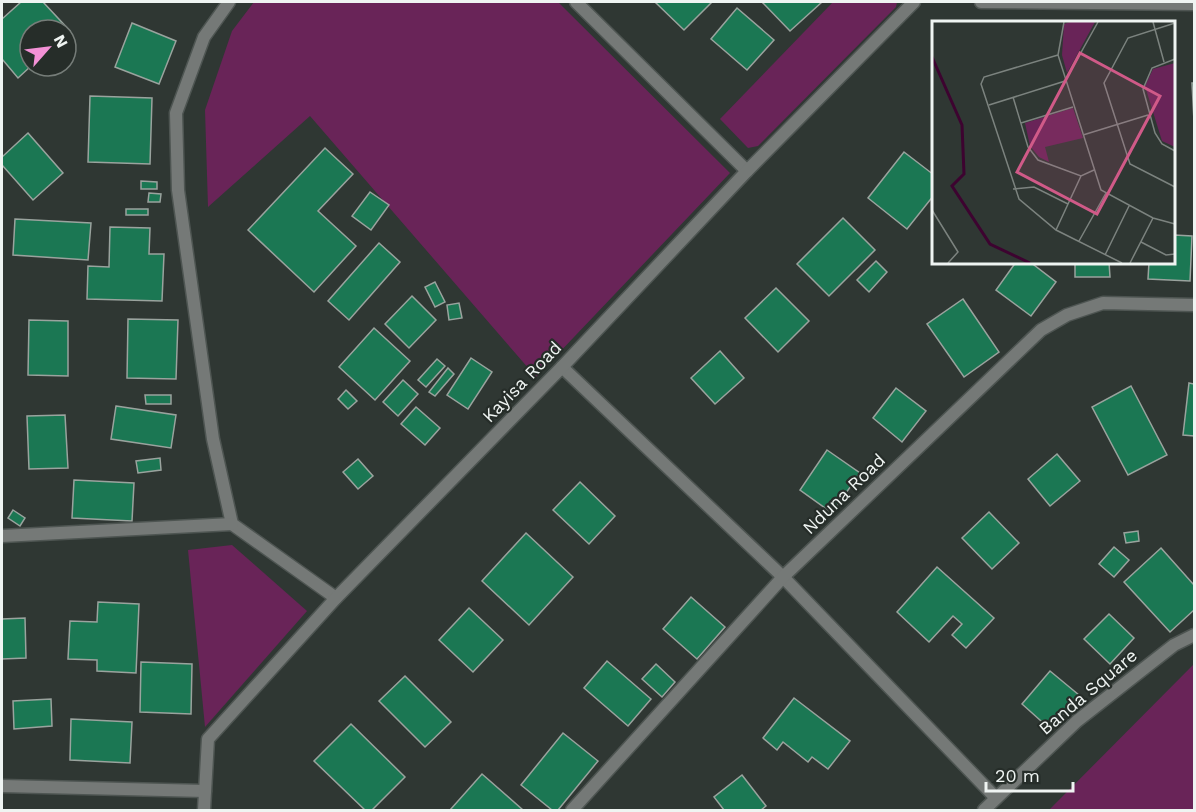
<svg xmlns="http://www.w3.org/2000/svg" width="1196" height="812" viewBox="0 0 1196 812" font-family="'Work Sans',sans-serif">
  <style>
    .green { fill: #692458 }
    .building { fill: #1b7753; stroke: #9aa39e; stroke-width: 1.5 }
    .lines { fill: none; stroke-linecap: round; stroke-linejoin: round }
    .street-casing { stroke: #4e5552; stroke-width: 15 }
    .street { stroke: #757977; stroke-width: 12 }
    .labels { text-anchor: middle; stroke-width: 4.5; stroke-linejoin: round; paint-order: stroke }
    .street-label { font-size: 18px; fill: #eff4f2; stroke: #262d29 }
    .inset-river { fill: none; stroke: #3d0330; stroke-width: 3 }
    .inset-road { fill: none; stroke: #7c837f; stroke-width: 1.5 }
    .view { fill: #d05a88; fill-opacity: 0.15; stroke: #d05a88; stroke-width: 3 }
    .inset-edge { fill: none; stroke: #eff4f2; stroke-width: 3 }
  </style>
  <rect width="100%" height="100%" fill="#2f3733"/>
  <g class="green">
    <polygon points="254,2 558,2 730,173 536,377 310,116 208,207 205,110 232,31"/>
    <polygon points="833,2 897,2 896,7 758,146 748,148 720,119"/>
    <polygon points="232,545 307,611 205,727 188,550"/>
    <polygon points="1194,664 1194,810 1049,810"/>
  </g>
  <g class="building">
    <polygon points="21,2 43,2 70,31 66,34 66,30 30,30 31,66 18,78 2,59 2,19"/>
    <polygon points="655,2 712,2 684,30"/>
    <polygon points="762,2 822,2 790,31"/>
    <polygon points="737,8 774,40 747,70 711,39"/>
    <polygon points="132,23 176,41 159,84 115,67"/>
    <polygon points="1192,83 1194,83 1194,121"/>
    <polygon points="90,96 152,98 150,164 88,162"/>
    <polygon points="28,133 63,173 33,200 2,165 2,157"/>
    <polygon points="325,148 353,174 318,211 356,246 314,292 248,230"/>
    <polygon points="904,152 934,175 934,195 907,229 868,198"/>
    <polygon points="141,181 157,182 157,189 141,189"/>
    <polygon points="370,192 389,205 371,230 352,216"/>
    <polygon points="149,193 161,194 160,202 148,202"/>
    <rect x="126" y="209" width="22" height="6"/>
    <polygon points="843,218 875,250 829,296 797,264"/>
    <polygon points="15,219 91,223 88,260 13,255"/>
    <polygon points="110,227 150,228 149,254 164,254 162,301 87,299 88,266 109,267"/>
    <polygon points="1174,235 1192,236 1190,281 1148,279 1149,262 1174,262"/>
    <polygon points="379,243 400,262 349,320 328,301"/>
    <polygon points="876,261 887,272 869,292 857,280"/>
    <polygon points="1016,262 1030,262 1056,282 1031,316 996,290"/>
    <polygon points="1075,262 1109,262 1110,277 1075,277"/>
    <polygon points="435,282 445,302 435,307 425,287"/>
    <polygon points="776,288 809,321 778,352 745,318"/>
    <polygon points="412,296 436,320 409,348 385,324"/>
    <polygon points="963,299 999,352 964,377 927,324"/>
    <polygon points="459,303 462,318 449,320 447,305"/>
    <polygon points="128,319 178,320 176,379 127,378"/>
    <polygon points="29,320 68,321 68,376 28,375"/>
    <polygon points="374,328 410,361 375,400 339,367"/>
    <polygon points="720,351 744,378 715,404 691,378"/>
    <polygon points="471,358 492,372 468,409 447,395"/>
    <polygon points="437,359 445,366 426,387 418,380"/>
    <polygon points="448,368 454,374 435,396 429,392"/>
    <polygon points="403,380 418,394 398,416 383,402"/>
    <polygon points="1189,383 1194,384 1194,436 1183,435"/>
    <polygon points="1131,386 1167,455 1128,475 1092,407"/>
    <polygon points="896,388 926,411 902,442 873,418"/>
    <polygon points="346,390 357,401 348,409 338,399"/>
    <polygon points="145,395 171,395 171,404 146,404"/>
    <polygon points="116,406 176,415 171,448 111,439"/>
    <polygon points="416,407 440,428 425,445 401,424"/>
    <polygon points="65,415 68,468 29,469 27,416"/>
    <polygon points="827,450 860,473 832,513 800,490"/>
    <polygon points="1057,454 1080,481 1050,506 1028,479"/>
    <polygon points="160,458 161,470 138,473 136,461"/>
    <polygon points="358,459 373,476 358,489 343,472"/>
    <polygon points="74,480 134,483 132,521 72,518"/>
    <polygon points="580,482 615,516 589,544 553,510"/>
    <polygon points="13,510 25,518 20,526 8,518"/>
    <polygon points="989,512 1019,543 992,569 962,538"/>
    <polygon points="1138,531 1139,541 1126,543 1124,533"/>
    <polygon points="526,533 573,577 529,625 482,581"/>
    <polygon points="1114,547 1129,560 1114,577 1099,564"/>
    <polygon points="1161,548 1194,585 1194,610 1170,632 1124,582"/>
    <polygon points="937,567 994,618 966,648 952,635 962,624 953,616 929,642 897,612"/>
    <polygon points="691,597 725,627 697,659 663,629"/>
    <polygon points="98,602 139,604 136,673 97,671 97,660 68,659 70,621 97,622"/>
    <polygon points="469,608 503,640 473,672 439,640"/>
    <polygon points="1109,614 1134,638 1110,664 1084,639"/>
    <polygon points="25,618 26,658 2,659 2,619"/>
    <polygon points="607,661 651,699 628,726 584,688"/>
    <polygon points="141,662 192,664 191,714 140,712"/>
    <polygon points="656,664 675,682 662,697 642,679"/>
    <polygon points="1050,671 1079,695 1050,729 1022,704"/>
    <polygon points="405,676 451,722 425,747 379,701"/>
    <polygon points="794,698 850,741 828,769 812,757 808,762 783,742 777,750 763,738"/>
    <polygon points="51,699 52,726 14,729 13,701"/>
    <polygon points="71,719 132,722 130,763 70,760"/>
    <polygon points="351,724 405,777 372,810 365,810 314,761"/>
    <polygon points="563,733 598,761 558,810 552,810 521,785"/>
    <polygon points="482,774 523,810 450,810"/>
    <polygon points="742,775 766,806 761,810 724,810 714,797"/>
  </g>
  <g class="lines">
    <defs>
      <g id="street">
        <polyline points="229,2 204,37 176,113 178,190 213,439 232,524 336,598"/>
        <polyline points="576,2 747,171"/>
        <polyline points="981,2 1194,4"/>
        <polyline points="562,367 783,577 996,798"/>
        <polyline points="2,536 232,524"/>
        <polyline points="2,786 205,791"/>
        <polyline points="204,810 208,739 336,598 562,367 747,171 914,2"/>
        <polyline points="572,810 783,577 1041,330 1067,315 1103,303 1194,305"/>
        <polyline points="984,810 1077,721 1174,645 1194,635"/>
      </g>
    </defs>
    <use href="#street" class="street-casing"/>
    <use href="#street" class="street"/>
  </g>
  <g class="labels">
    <g class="street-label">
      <text transform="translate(522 382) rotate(-46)" y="6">Kayisa Road</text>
      <text transform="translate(844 494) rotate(-44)" y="6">Nduna Road</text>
      <text transform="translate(1088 692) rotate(-40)" y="6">Banda Square</text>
    </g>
  </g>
  <g transform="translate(932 21)">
    <rect width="243" height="243" fill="#2f3733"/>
    <path d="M138,1H163L135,52L130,34L132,3ZM243,42V126L230,120L213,65L221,48ZM141,87L151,117L113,126L117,141L107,136L98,125L93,102Z" fill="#692458"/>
    <path class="inset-river" d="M0,36L30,104L32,153L20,165L58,223L98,242"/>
    <path class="inset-road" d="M132,1L126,34L169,169L221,197L243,203M221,1L232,41M243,2L196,17L172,62L198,143L243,166M126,34L52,56L49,63L87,178L124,209L190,242M243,38L220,47L211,68L223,112L230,123L243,130M81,76L96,126L106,139L149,155L162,149M57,84L133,60L166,1M89,102L141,86M151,114L216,94M81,168L102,166L136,183M0,189L26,231L16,242M124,209L149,155M147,220L174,172M209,221L234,234L243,233M173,234L197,185M198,242L221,197"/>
    <path class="view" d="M148,32L228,75L165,193L85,151Z"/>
    <rect width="243" height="243" class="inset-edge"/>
  </g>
  <rect width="1196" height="812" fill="none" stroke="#eff4f2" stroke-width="6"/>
  <g transform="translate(48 48) rotate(62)"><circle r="28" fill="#262d29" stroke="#767d79" stroke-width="1.5"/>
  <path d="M0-4.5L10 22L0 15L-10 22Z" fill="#f391d6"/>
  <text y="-9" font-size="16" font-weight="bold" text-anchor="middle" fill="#eff4f2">N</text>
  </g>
  <path d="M986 782v9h87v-9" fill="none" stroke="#eff4f2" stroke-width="3"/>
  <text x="995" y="782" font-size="18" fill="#eff4f2" stroke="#262d29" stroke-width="4.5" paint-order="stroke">20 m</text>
</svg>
